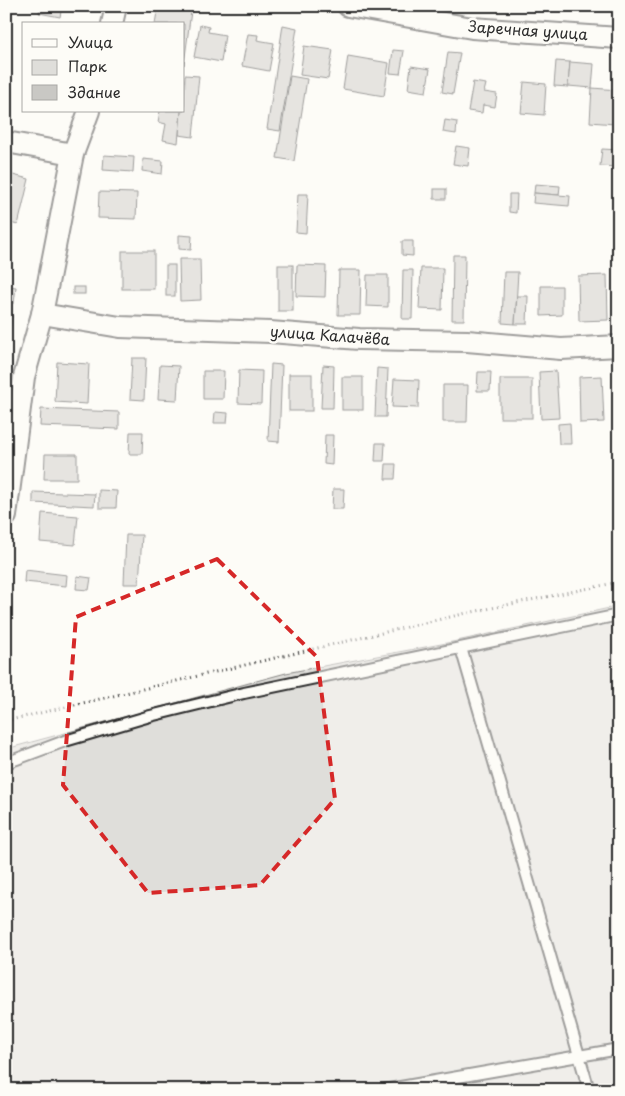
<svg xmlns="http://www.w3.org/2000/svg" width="625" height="1096" viewBox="0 0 625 1096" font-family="'Playpen Sans',sans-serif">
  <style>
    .green { fill: #dfdeda; stroke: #858482 }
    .building { fill: #c9c8c4; stroke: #2b2b2b }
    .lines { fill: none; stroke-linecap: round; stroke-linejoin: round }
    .service-casing { stroke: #2b2b2b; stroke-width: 14 }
    .minor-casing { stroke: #2b2b2b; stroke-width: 24 }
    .path { stroke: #2b2b2b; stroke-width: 3; stroke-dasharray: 1 4; stroke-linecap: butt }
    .service { stroke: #fdfcf7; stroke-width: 10 }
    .minor { stroke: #fdfcf7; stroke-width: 20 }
    .marked { fill: none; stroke: #d62828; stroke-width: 4; stroke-dasharray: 10 6; stroke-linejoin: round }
    .labels { text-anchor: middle; stroke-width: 5; stroke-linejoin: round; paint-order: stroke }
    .street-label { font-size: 15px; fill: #2b2b2b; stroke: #fdfcf7 }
  </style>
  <rect width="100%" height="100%" fill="#fdfcf7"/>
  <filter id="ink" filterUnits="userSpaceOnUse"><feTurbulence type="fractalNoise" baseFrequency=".02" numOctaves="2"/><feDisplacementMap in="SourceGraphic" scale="10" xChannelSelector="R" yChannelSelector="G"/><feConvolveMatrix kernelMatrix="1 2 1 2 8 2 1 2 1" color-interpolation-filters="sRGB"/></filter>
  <g filter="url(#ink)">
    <polygon class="green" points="619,606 619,1090 6,1090 6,749 286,673 452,642"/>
    <g class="building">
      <polygon points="40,6 62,6 60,17 39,13"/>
      <polygon points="158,6 191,11 184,65 184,24 155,24"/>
      <polygon points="543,6 567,6 566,11 543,10"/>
      <polygon points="567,6 578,6 577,12 566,11"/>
      <polygon points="200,25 209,27 208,32 225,35 221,62 194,57"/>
      <polygon points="283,25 297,28 280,131 267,129"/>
      <polygon points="248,34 258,35 257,40 274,43 269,71 242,66"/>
      <polygon points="304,46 333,50 328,79 300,75"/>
      <polygon points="393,50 404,51 400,74 390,73"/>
      <polygon points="448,52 460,53 453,94 442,92"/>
      <polygon points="348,56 389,63 384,96 343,89"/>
      <polygon points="556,61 570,62 568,87 554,86"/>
      <polygon points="570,62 594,64 592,88 568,86"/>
      <polygon points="411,66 430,69 426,92 408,89"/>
      <polygon points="185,75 199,76 193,137 179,135 181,111 184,111"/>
      <polygon points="290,76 307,79 294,161 277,158"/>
      <polygon points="473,82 486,84 484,92 497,94 495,107 483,105 482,113 468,111"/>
      <polygon points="524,82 546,84 544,115 521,113"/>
      <polygon points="592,88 618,90 615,124 590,122"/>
      <polygon points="160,111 181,111 178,143 163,140 166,124 158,122"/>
      <polygon points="445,120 457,122 456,134 443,132"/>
      <polygon points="456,146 470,148 468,166 453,164"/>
      <polygon points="602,149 619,150 619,167 600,166"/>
      <polygon points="104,155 134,157 133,172 103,170"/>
      <polygon points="143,159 163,161 162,174 142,171"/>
      <polygon points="9,174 29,179 18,225 6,222 6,186"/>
      <polygon points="535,184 560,186 559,195 534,193"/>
      <rect x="434" y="189" width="12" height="10"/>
      <polygon points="99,192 137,193 136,219 98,218"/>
      <polygon points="534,193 570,196 569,206 533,203"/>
      <polygon points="298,194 308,194 306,233 296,232"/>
      <polygon points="509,194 517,194 516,213 509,212"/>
      <polygon points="179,235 192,236 191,250 179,249"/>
      <polygon points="402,241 413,241 413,256 402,255"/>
      <rect x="122" y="251" width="32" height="38"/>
      <polygon points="453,255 465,255 464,320 452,320"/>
      <polygon points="179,259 200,259 201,300 180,301"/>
      <rect x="166" y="265" width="9" height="31"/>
      <rect x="278" y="265" width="15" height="46"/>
      <polygon points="297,265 326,266 325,297 296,296"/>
      <polygon points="421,268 443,268 442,310 419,309"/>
      <polygon points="339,270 361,270 360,315 338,315"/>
      <polygon points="403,270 413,270 412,319 402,319"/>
      <polygon points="504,272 518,272 515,324 502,323"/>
      <polygon points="367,275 388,275 388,307 366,306"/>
      <polygon points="607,275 608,320 579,321 578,276"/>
      <polygon points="8,286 16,287 14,303 6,302"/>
      <polygon points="541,286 562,286 562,315 541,316"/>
      <rect x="73" y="287" width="12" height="7"/>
      <polygon points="517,296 528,296 527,324 515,324"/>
      <polygon points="6,315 12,316 8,350 6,350"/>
      <polygon points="132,358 146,358 144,400 130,399"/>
      <polygon points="57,362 89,364 87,404 55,402"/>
      <polygon points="271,364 282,365 279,442 268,441"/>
      <polygon points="160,365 179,366 177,400 158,399"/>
      <polygon points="323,365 334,366 333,408 321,408"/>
      <polygon points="377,368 388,369 386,417 375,417"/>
      <polygon points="239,370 262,371 261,404 238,403"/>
      <polygon points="203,371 224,371 223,399 203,399"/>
      <polygon points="556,371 559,418 541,419 539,372"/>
      <polygon points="478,372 491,372 490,391 477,391"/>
      <rect x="289" y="374" width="23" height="37"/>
      <polygon points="602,376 604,422 580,423 579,377"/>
      <rect x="342" y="377" width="21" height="33"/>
      <polygon points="394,379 419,380 418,408 392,407"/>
      <rect x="500" y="379" width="32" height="39"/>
      <polygon points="443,385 468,385 467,422 443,422"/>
      <polygon points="41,409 119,412 119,429 40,426"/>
      <polygon points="215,412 228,413 227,423 214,423"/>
      <polygon points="570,423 571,444 559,444 558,424"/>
      <polygon points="130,432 143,432 142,454 129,454"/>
      <polygon points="325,435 333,435 332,465 324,464"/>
      <polygon points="376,443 385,443 384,461 375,461"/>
      <polygon points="45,454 77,454 77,479 44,479"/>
      <polygon points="386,464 396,464 395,479 385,479"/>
      <polygon points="333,489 344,489 343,509 332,509"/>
      <polygon points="99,490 117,491 116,508 99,508"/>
      <polygon points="33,492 95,494 94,506 33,503"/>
      <polygon points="42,513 78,516 75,545 40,542"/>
      <polygon points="126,535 142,535 139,584 124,584"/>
      <polygon points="25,570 67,575 66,586 24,582"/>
      <polygon points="77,576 91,578 89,590 76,589"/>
    </g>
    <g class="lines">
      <defs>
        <g id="service">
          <polyline points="461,648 589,1090"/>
          <polyline points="6,763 65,741 150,716 244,693 619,615"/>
          <polyline points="383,1090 619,1049"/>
        </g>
        <g id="minor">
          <polyline points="348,6 472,28 619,38"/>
          <polyline points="112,24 116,6"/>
          <polyline points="6,142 73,154"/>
          <polyline points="42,314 120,327 270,332 359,339 467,341 561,349 619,346"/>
          <polyline points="6,516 24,377 42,314 73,154 89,111"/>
        </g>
      </defs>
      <use href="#service" class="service-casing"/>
      <use href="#minor" class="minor-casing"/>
      <polyline class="path" points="6,721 467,613 619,582"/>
      <use href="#service" class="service"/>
      <use href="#minor" class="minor"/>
    </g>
  </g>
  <path d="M0 0H625V1096H0ZM217,559L317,657L335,799L260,885L148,893L63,785L76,617Z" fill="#fdfcf7" fill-opacity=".55" fill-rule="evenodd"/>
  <path class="marked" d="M217,559L317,657L335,799L260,885L148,893L63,785L76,617Z"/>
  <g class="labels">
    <g class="street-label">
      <text transform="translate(528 31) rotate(4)" y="5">Заречная улица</text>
      <text transform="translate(330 336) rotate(4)" y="5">улица Калачёва</text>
    </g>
  </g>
  <rect width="625" height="1096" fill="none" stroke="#fdfcf7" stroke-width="25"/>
  <rect x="12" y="12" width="600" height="1071" fill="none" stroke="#2b2b2b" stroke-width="2" filter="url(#ink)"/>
  <rect x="22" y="22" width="162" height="90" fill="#fdfcf7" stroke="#a9a8a5"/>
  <rect x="32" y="39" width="25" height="8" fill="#fdfcf7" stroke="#a9a8a5"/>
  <text x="68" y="48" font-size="15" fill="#2b2b2b">Улица</text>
  <rect x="32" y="60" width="25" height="15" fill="#dfdeda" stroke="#a9a8a5"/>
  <text x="68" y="72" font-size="15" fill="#2b2b2b">Парк</text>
  <rect x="32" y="85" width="25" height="15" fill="#c9c8c4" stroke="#a9a8a5"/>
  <text x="68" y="98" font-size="15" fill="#2b2b2b">Здание</text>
</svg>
